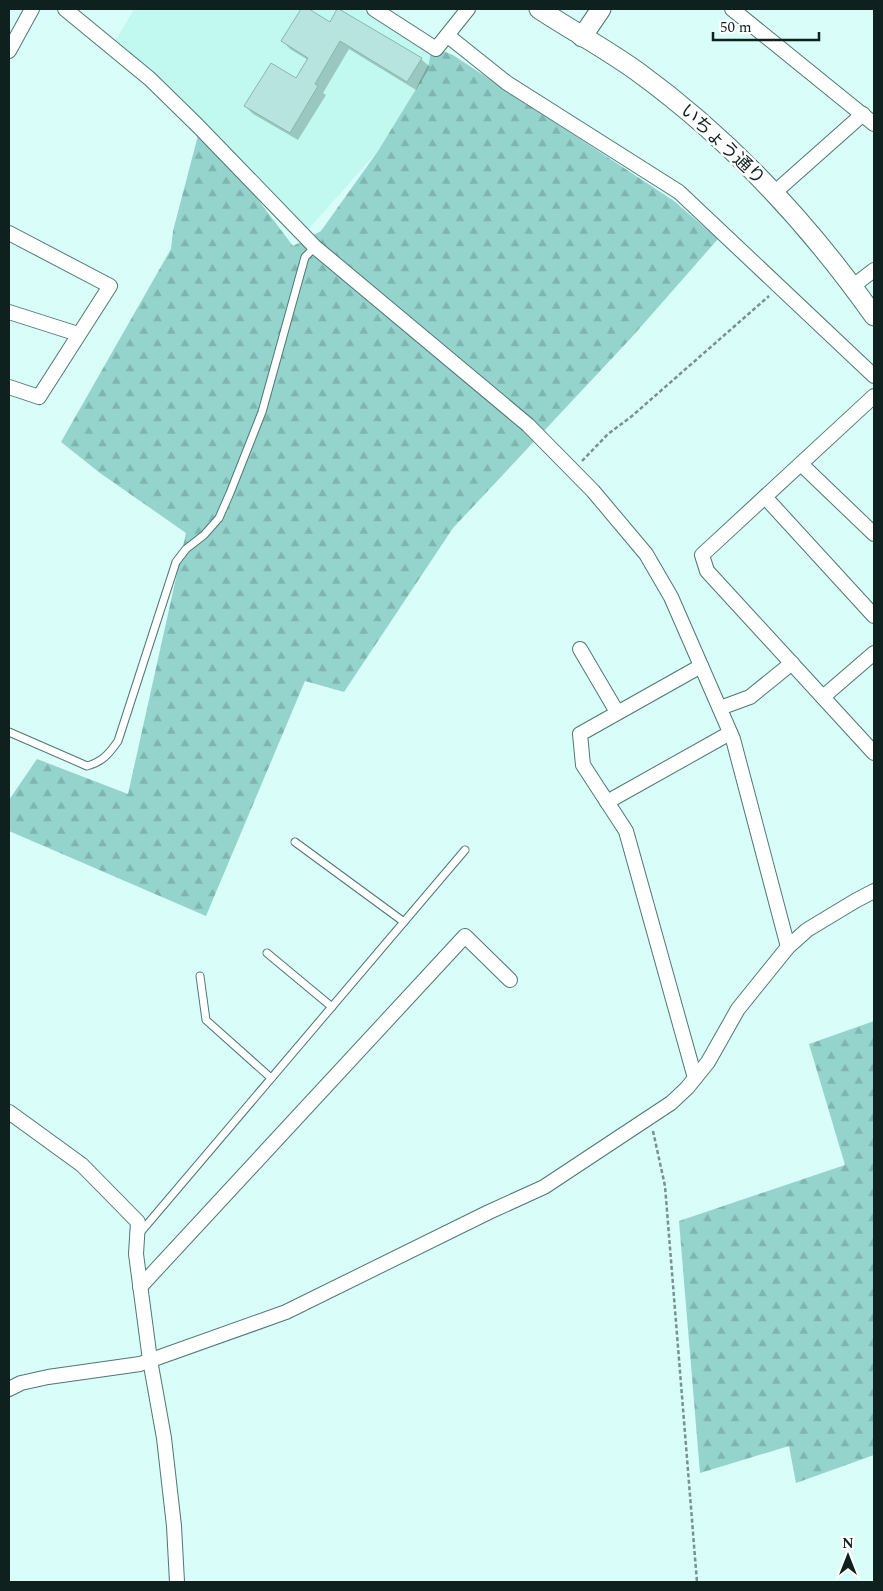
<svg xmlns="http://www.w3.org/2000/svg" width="883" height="1591" viewBox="0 0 883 1591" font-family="Spectral,'Noto Sans JP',serif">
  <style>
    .built { fill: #c1f9f1 }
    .forest { fill: url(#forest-firs) }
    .shadow { fill: #0003 }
    .building { fill: #b7e4de; stroke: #8ab6b0 }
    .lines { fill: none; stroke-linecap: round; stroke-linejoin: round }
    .lane-casing { stroke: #4e7873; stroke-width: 9 }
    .street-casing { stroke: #4e7873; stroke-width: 16 }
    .secondary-casing { stroke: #4e7873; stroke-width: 21 }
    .path { stroke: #76928e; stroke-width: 2.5; stroke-dasharray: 4 2.5; stroke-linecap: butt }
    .lane { stroke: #fff; stroke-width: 7 }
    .street { stroke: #fff; stroke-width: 14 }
    .secondary { stroke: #fff; stroke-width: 19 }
    .labels { text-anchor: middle; stroke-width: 5; stroke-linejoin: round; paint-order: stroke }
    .street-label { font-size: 18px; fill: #0f211f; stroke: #fff }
  </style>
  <defs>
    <pattern id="forest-firs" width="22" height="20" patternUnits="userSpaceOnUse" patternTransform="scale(1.25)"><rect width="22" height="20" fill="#94d4cc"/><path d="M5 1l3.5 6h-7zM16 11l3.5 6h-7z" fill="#7eb6af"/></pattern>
  </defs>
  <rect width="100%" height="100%" fill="#d9fdf8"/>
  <polygon class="built" points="134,9 361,9 431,50 429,63 416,89 378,151 305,233 113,45"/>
  <g class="forest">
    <polygon points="431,50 443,51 453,55 674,201 718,239 631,338 453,528 344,692 305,681 206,916 9,831 9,800 37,759 128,794 186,533 100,473 61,442 171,249 173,231 201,124 293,246 321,231 378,151 416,89 429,63"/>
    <polygon points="874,1021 874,1455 796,1483 789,1446 700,1473 679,1221 845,1165 809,1044"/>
  </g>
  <polygon class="shadow" points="302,9 307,9 330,23 338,10 421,59 430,67 416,90 349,49 323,93 326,95 298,140 253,114 245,106 296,80 308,60 290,49 282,40"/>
  <polygon class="building" points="301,9 309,9 330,22 337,9 339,9 422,58 407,82 340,41 315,84 318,86 290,133 244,106 271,63 296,78 308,58 281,41"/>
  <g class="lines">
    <defs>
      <g id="lane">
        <path d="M9,732L87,766C102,762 109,754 118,741L176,562L186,549L204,535L219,518L230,493L262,412L305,257L315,247"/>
        <polyline points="295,842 404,922"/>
        <polyline points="267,953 332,1007"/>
        <polyline points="200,976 206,1020 271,1078"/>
        <polyline points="139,1234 465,850"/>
      </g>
      <g id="street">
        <polyline points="65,9 150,79 198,126 315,247 528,425 593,491 646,554 671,597 733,739 788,947"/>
        <polyline points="374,9 436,49 468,9"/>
        <polyline points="732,9 874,124"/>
        <polyline points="448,36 507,83 679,192 874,376"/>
        <polyline points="9,51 32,9"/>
        <polyline points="774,193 863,114"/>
        <polyline points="9,233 110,286 39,397 9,387"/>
        <polyline points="853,286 874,270"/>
        <polyline points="9,312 78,334"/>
        <polyline points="874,396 702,555 707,571 874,753"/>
        <polyline points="801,464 874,534"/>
        <polyline points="765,497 874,616"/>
        <polyline points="580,649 617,712"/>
        <polyline points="823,697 874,653"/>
        <polyline points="720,708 750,697 792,663"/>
        <polyline points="607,802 730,733"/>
        <polyline points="695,1078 626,831 583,765 580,734 701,666"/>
        <polyline points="9,1112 82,1165 138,1222 136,1254 150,1360 164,1438 174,1526 177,1582"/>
        <polyline points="140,1287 465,936 510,980"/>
        <polyline points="9,1389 21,1383 48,1377 140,1364 286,1312 489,1212 544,1187 671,1103 687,1088 708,1062 738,1009 788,947 807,930 855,901 874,891"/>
      </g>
      <g id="secondary">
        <path d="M539,9C571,30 606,49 638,72C730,139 808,223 874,316"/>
        <polyline points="582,37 601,9"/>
      </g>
    </defs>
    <use href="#lane" class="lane-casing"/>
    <use href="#street" class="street-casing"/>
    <use href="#secondary" class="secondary-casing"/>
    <g class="path">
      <polyline points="582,461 608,434 632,416 769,296"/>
      <polyline points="653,1131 665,1186 697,1582"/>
    </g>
    <use href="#lane" class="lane"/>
    <use href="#street" class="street"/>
    <use href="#secondary" class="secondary"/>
  </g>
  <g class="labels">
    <g class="street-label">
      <text transform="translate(723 144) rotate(43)" y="6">いちょう通り</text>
    </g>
  </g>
  <rect width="883" height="1591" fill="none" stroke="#0f211f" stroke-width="20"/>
  <g transform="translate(848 1556)" stroke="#ffffff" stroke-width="4" paint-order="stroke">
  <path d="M0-4L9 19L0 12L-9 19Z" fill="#0f211f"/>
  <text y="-8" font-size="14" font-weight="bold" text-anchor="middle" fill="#0f211f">N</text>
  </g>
  <path d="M713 32v8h106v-8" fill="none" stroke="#0f211f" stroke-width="2.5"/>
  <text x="720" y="32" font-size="15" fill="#0f211f" stroke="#ffffff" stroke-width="4" paint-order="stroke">50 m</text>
</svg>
